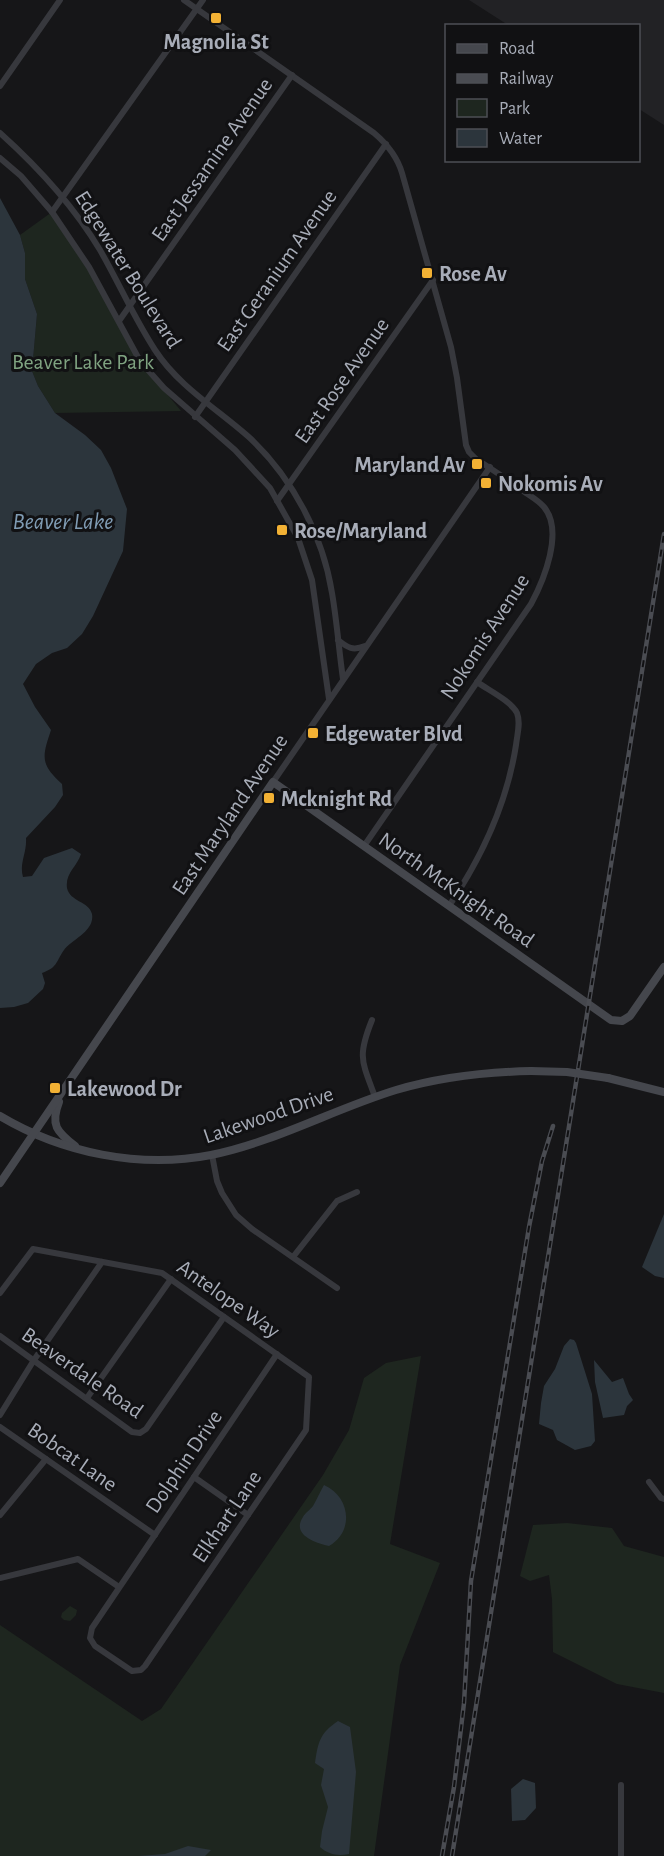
<svg xmlns="http://www.w3.org/2000/svg" width="664" height="1856" viewBox="0 0 664 1856" font-family="'Alegreya Sans',sans-serif">
  <style>
    .built { fill: #222225 }
    .green { fill: #1e261f }
    .water { fill: #2c353c }
    .lines { fill: none; stroke-linecap: round; stroke-linejoin: round }
    .street { stroke: #37383d; stroke-width: 6 }
    .secondary { stroke: #45474d; stroke-width: 8 }
    .rail-casing { stroke: #4a4c52; stroke-width: 4.5 }
    .rail { stroke: #111113; stroke-width: 2; stroke-dasharray: 7; stroke-linecap: butt }
    .secondary-bridge { stroke: #45474d; stroke-width: 8 }
    .poi-dot { fill: #f2b134; stroke: #111113; stroke-width: 2 }
    .labels { text-anchor: middle; stroke-width: 6; stroke-linejoin: round; paint-order: stroke }
    .poi-label { font-size: 22px; font-weight: bold; fill: #a8adb8; stroke: #111113; text-anchor: start }
    .street-label { font-size: 22px; fill: #a8adb8; stroke: #111113 }
    .park-label { font-size: 22px; fill: #7fa381; stroke: #111113 }
    .water-label { font-size: 24px; font-style: italic; fill: #7f9bb3; stroke: #111113 }
  </style>
  <rect width="100%" height="100%" fill="#161618"/>
  <polygon class="built" points="469,0 664,0 664,125 639,109 638,26 508,25"/>
  <g class="green">
    <polygon points="52,212 89,267 140,361 181,411 55,413 38,386 32,371 37,314 25,279 25,253 20,235"/>
    <polygon points="421,1356 390,1544 440,1563 400,1665 374,1856 0,1856 0,1625 142,1721 161,1709 323,1475 349,1430 364,1378 386,1363"/>
    <polygon points="567,1523 612,1528 624,1546 664,1557 664,1693 617,1684 553,1652 552,1599 549,1575 530,1581 520,1576 533,1525"/>
    <polygon points="70,1606 77,1610 76,1615 70,1621 64,1620 61,1617 62,1613"/>
  </g>
  <g class="water">
    <path d="M0,198L20,235L25,253V279L37,314L32,371L38,386L55,413L85,435L101,450L111,468L127,509L123,551L93,616L82,634L67,648L52,653L36,664L23,684L35,707L51,730C42,757 40,764 62,784L63,795L55,807L26,838C27,853 19,863 23,877L32,876L44,858L72,848L81,854C77,867 65,873 67,888C70,902 89,901 92,914C95,931 71,940 64,950C55,963 58,967 42,973L45,983L43,989L28,1003L14,1007L0,1008Z"/>
    <polygon points="664,1214 664,1278 655,1276 642,1267"/>
    <polygon points="570,1339 574,1340 576,1343 592,1394 595,1441 591,1446 575,1450 557,1440 553,1430 539,1424 541,1403 544,1386 555,1369 564,1346"/>
    <polygon points="594,1360 612,1382 623,1378 629,1394 633,1400 627,1406 624,1415 603,1418 595,1382"/>
    <path d="M324,1485C351,1497 354,1532 329,1546C316,1543 291,1535 303,1517C305,1513 310,1510 313,1506C317,1499 320,1492 324,1485Z"/>
    <path d="M338,1721L350,1727L356,1772L349,1854C338,1856 329,1855 320,1847L322,1831L328,1807L321,1785L324,1769L315,1763C318,1742 320,1733 338,1721Z"/>
    <polygon points="523,1779 535,1783 536,1808 525,1820 512,1821 511,1789"/>
    <polygon points="188,1846 211,1850 205,1856 138,1856 165,1854"/>
  </g>
  <g class="lines">
    <g class="street">
      <path d="M184,0L374,133C387,144 397,156 402,173L451,347L457,378L466,445L469,452L476,459C493,470 510,481 526,493C532,497 539,501 544,507C564,531 544,580 531,604L364,846"/>
      <polyline points="0,86 60,0"/>
      <path d="M0,133C39,168 73,205 100,250C119,283 134,318 155,350C179,387 219,410 251,439C293,479 323,536 332,593C337,622 339,651 343,679"/>
      <polyline points="0,158 21,176 52,212 89,267 140,361 164,388 235,450 270,488 298,538 312,580 329,699"/>
      <polyline points="52,212 203,0"/>
      <polyline points="119,321 292,75"/>
      <polyline points="195,417 386,144"/>
      <polyline points="277,501 433,280"/>
      <path d="M338,640C348,648 353,651 365,646"/>
      <polyline points="273,782 490,467"/>
      <path d="M449,906C482,857 507,803 516,745C517,735 521,723 517,713C511,701 488,690 477,682"/>
      <path d="M372,1020C357,1057 362,1061 375,1097"/>
      <polyline points="212,1155 217,1181 222,1193 236,1215 252,1229 337,1288"/>
      <polyline points="293,1257 337,1201 357,1192"/>
      <polyline points="0,1293 33,1249 162,1273 309,1377 306,1430 145,1666 141,1670 132,1671 95,1646 90,1638 92,1628 277,1354"/>
      <polyline points="0,1336 132,1432 140,1433 146,1429 224,1317"/>
      <polyline points="87,1398 171,1279"/>
      <polyline points="0,1415 34,1360 102,1262"/>
      <polyline points="0,1427 155,1535"/>
      <polyline points="194,1477 248,1515"/>
      <polyline points="649,1482 661,1498 664,1499"/>
      <polyline points="0,1515 46,1459"/>
      <polyline points="0,1578 78,1559 119,1587"/>
      <polyline points="621,1856 621,1785"/>
    </g>
    <g class="secondary">
      <polyline points="608,1078 664,1092"/>
      <path d="M59,1102C50,1125 57,1132 75,1146"/>
      <path d="M0,1116C62,1153 140,1169 211,1155C275,1142 334,1109 396,1090C440,1077 486,1072 531,1071"/>
      <polyline points="0,1183 273,782 611,1020 622,1021 630,1016 664,967"/>
    </g>
    <defs>
      <g id="rail">
        <polyline points="442,1856 454,1787 464,1703 471,1581 529,1227 542,1161 553,1126"/>
        <polyline points="452,1856 664,534"/>
      </g>
    </defs>
    <use href="#rail" class="rail-casing"/>
    <use href="#rail" class="rail"/>
    <polyline class="secondary-bridge" points="531,1071 567,1072 608,1078"/>
  </g>
  <g class="poi-dot">
    <rect x="210" y="12" width="12" height="12" rx="3"/>
    <rect x="421" y="267" width="12" height="12" rx="3"/>
    <rect x="471" y="458" width="12" height="12" rx="3"/>
    <rect x="480" y="477" width="12" height="12" rx="3"/>
    <rect x="276" y="524" width="12" height="12" rx="3"/>
    <rect x="307" y="727" width="12" height="12" rx="3"/>
    <rect x="263" y="792" width="12" height="12" rx="3"/>
    <rect x="49" y="1082" width="12" height="12" rx="3"/>
  </g>
  <g class="labels">
    <g class="poi-label">
      <text x="216" y="49" text-anchor="middle">Magnolia St</text>
      <text x="439" y="281">Rose Av</text>
      <text x="465" y="472" text-anchor="end">Maryland Av</text>
      <text x="498" y="491">Nokomis Av</text>
      <text x="294" y="538">Rose/Maryland</text>
      <text x="325" y="741">Edgewater Blvd</text>
      <text x="281" y="806">Mcknight Rd</text>
      <text x="67" y="1096">Lakewood Dr</text>
    </g>
    <g class="street-label">
      <text transform="translate(211 159) rotate(-55)" y="8">East Jessamine Avenue</text>
      <text transform="translate(129 269) rotate(58)" y="8">Edgewater Boulevard</text>
      <text transform="translate(276 270) rotate(-55)" y="8">East Geranium Avenue</text>
      <text transform="translate(341 380) rotate(-55)" y="8">East Rose Avenue</text>
      <text transform="translate(484 636) rotate(-57)" y="8">Nokomis Avenue</text>
      <text transform="translate(229 814) rotate(-56)" y="8">East Maryland Avenue</text>
      <text transform="translate(457 889) rotate(35)" y="8">North McKnight Road</text>
      <text transform="translate(268 1114) rotate(-19)" y="8">Lakewood Drive</text>
      <text transform="translate(229 1298) rotate(35)" y="8">Antelope Way</text>
      <text transform="translate(83 1372) rotate(35)" y="8">Beaverdale Road</text>
      <text transform="translate(73 1456) rotate(35)" y="8">Bobcat Lane</text>
      <text transform="translate(183 1461) rotate(-56)" y="8">Dolphin Drive</text>
      <text transform="translate(226 1516) rotate(-56)" y="8">Elkhart Lane</text>
    </g>
    <g class="park-label">
      <text x="83" y="369">Beaver Lake Park</text>
    </g>
    <g class="water-label">
      <text x="63" y="529">Beaver Lake</text>
    </g>
  </g>
  <rect x="445" y="24" width="195" height="138" fill="#111113" stroke="#4d4f55" stroke-width="1.5"/>
  <rect x="457" y="44" width="30" height="9" fill="#45474d" stroke="#4d4f55" stroke-width="1.5"/>
  <text x="499" y="54" font-size="18" fill="#a8adb8">Road</text>
  <rect x="457" y="74" width="30" height="9" fill="#4a4c52" stroke="#4d4f55" stroke-width="1.5"/>
  <text x="499" y="84" font-size="18" fill="#a8adb8">Railway</text>
  <rect x="457" y="99" width="30" height="18" fill="#1e261f" stroke="#4d4f55" stroke-width="1.5"/>
  <text x="499" y="114" font-size="18" fill="#a8adb8">Park</text>
  <rect x="457" y="129" width="30" height="18" fill="#2c353c" stroke="#4d4f55" stroke-width="1.5"/>
  <text x="499" y="144" font-size="18" fill="#a8adb8">Water</text>
</svg>
